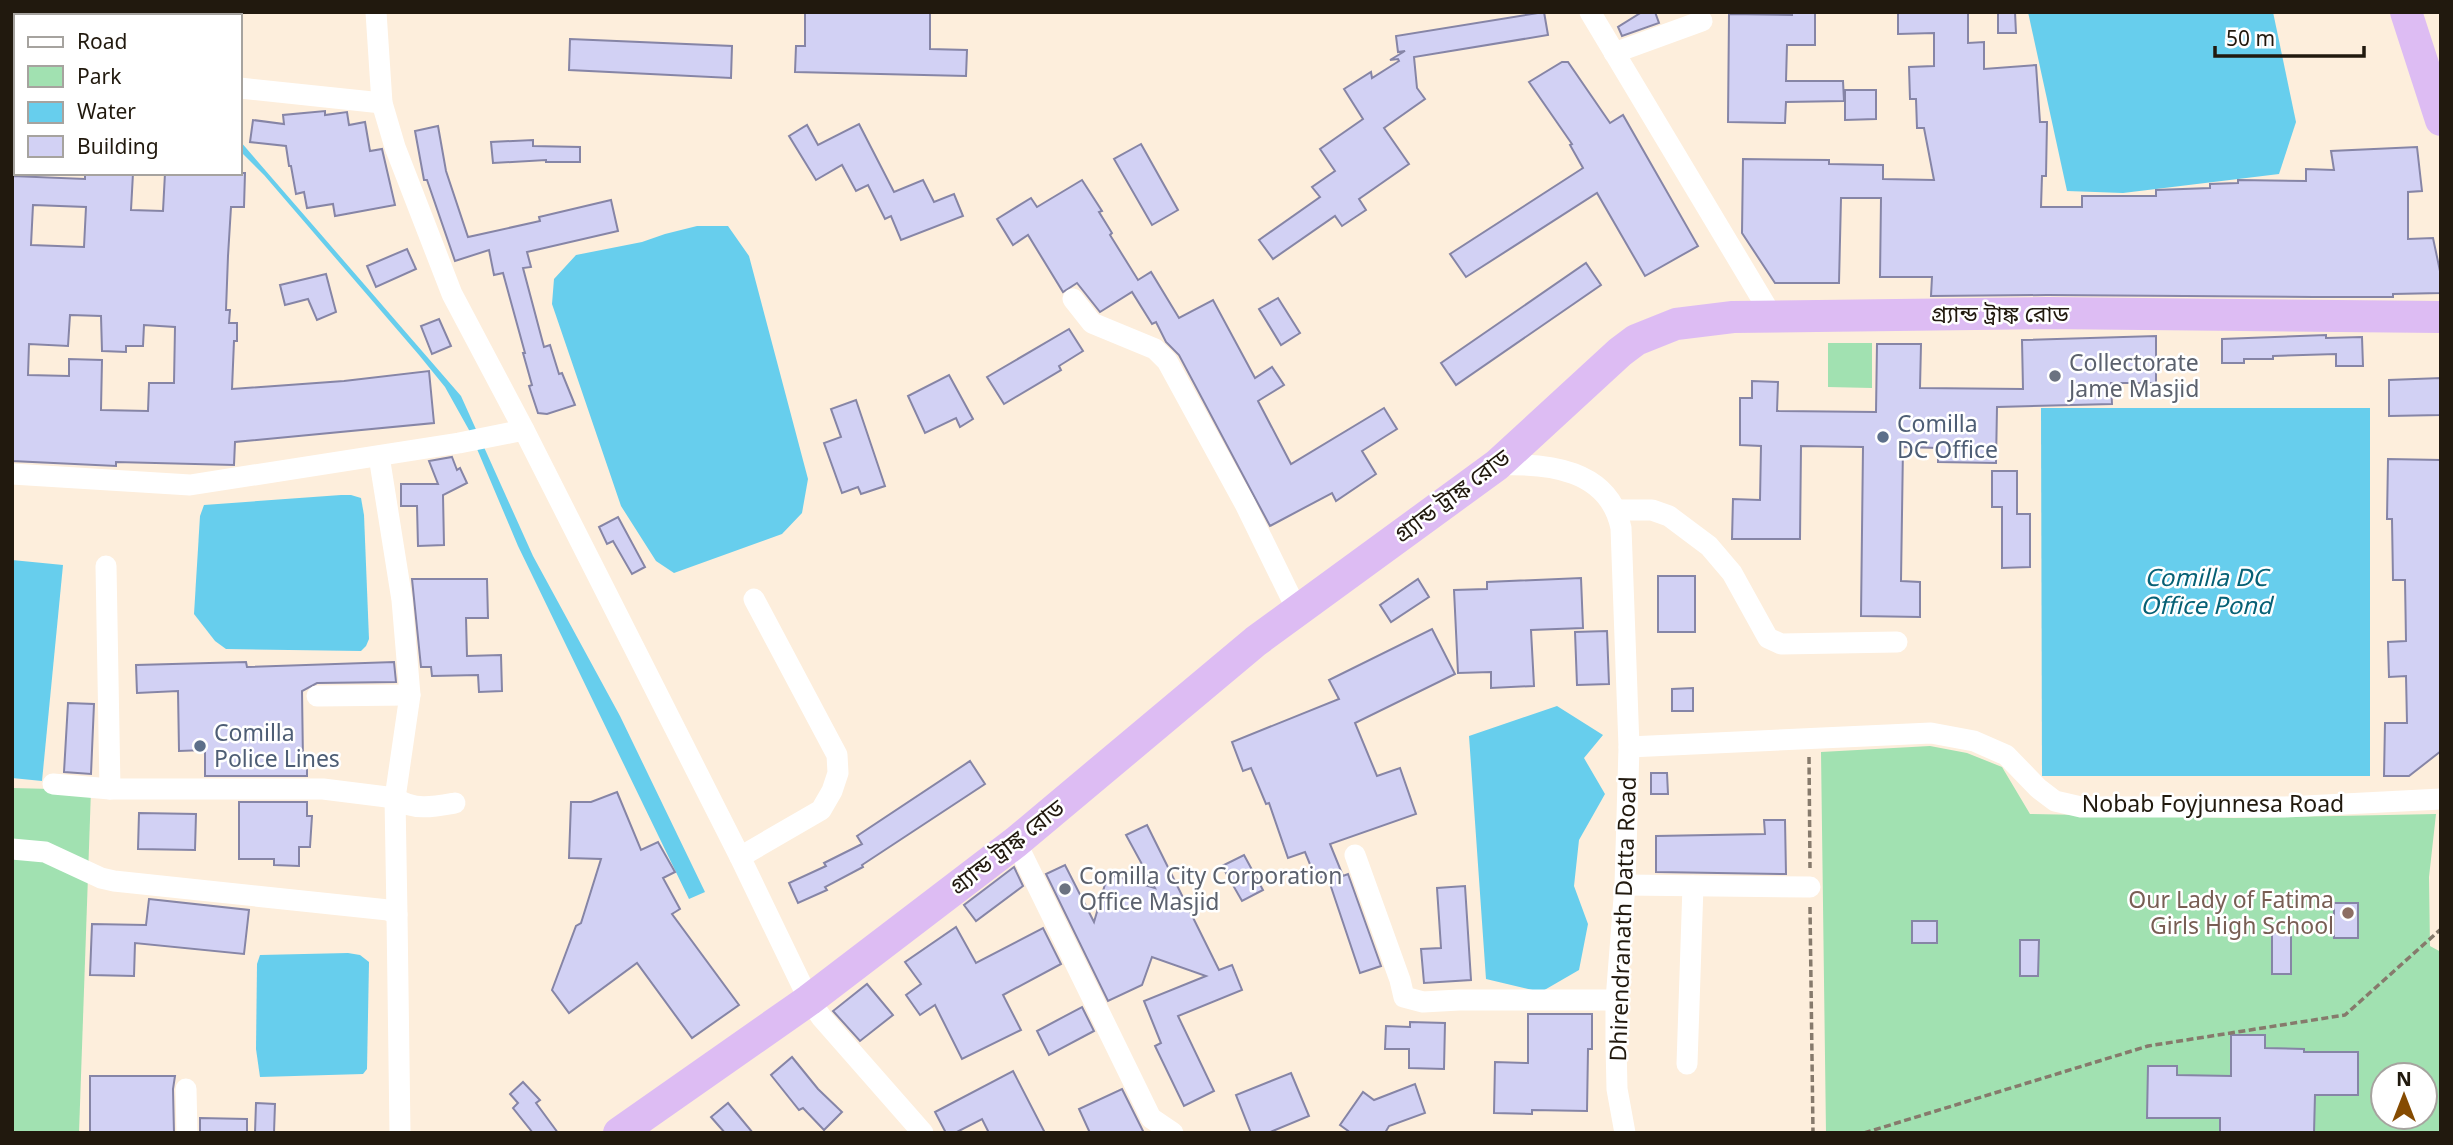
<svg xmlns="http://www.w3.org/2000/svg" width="2453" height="1145" viewBox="0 0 2453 1145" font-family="Georgia,'Noto Sans Bengali',serif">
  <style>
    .green { fill: #a1e1b1; fill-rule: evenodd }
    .water { fill: #67ceed }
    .building { fill: #d2d1f4; stroke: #8685a6; stroke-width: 2; fill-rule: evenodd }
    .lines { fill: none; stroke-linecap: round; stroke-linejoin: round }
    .path { stroke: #867a6c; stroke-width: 3.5; stroke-dasharray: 7 3.5; stroke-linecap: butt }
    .minor { stroke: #fff; stroke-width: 21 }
    .highway { stroke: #ddbcf3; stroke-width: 32 }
    .worship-dot { fill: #6b7280; stroke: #fff; stroke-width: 2.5 }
    .service-dot { fill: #5c6f8a; stroke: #fff; stroke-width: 2.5 }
    .education-dot { fill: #8d6e63; stroke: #fff; stroke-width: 2.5 }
    .labels { text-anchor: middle; stroke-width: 5; stroke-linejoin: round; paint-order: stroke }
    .street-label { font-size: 23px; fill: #21190e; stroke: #fff }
    .worship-label { font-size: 23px; fill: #5b616d; stroke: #fff; text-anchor: start }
    .service-label { font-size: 23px; fill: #4e5e75; stroke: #fff; text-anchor: start }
    .education-label { font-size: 23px; fill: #785e54; stroke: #fff; text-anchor: end }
    .water-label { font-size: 24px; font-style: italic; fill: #066075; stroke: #fff }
  </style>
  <rect width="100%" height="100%" fill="#fdeedc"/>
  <g class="green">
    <polygon points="1828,343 1872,343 1872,388 1828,387"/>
    <path d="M1930,746L1967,753L2002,767L2030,814L2235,818L2436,814L2429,877L2430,946L2441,952V1133H2314V1111L2220,1133H1826L1821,752ZM2335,903L2358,904V938H2335ZM1912,921H1937V942ZM2272,933H2290L2291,974L2272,973ZM2020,940H2039L2038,976H2020ZM2231,1035H2264L2231,1077ZM2176,1066L2177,1075L2147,1118L2148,1067ZM2383,1075H2425V1117H2383Z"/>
    <polygon points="12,788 91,790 79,1133 12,1133"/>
  </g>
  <g class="water">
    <polygon points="2028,12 2273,12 2296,122 2279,174 2123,193 2067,191"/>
    <polygon points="240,141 461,396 533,556 620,716 705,892 689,899 518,546 469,430 445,387 419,355 264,175 240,151"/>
    <polygon points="697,226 728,226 749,256 808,479 802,513 782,534 674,573 656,561 621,506 552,304 554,279 576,255 642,242 665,234"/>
    <polygon points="2041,408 2370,408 2370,776 2042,776"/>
    <polygon points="341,495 351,495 361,498 364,515 369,639 366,646 361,651 226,649 215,641 194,614 200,516 204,505"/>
    <polygon points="12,560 63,565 42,781 12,778"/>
    <polygon points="1557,706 1603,735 1584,758 1605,794 1579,840 1574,886 1588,924 1579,970 1541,992 1486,979 1469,736"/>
    <polygon points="348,953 360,955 369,962 367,1069 363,1074 260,1077 256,1049 257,964 260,955"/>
  </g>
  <g class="building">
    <polygon points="805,12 930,12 930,49 967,50 966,76 795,72 796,46 805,46"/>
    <polygon points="1544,12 1548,35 1414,57 1417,88 1425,99 1384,128 1409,164 1359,199 1366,210 1342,226 1335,216 1273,259 1259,240 1320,197 1312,187 1335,171 1320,149 1363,119 1344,89 1371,72 1372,78 1399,61 1398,59 1390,60 1405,51 1398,52 1396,36"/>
    <polygon points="1642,12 1655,12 1659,23 1622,36 1618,27"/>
    <polygon points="1792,12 1815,12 1815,45 1787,45 1786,81 1843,81 1844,101 1786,102 1785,123 1728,122 1729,14 1792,15"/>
    <polygon points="1898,12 1968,13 1968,43 1984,42 1984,69 2036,65 2040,122 2047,122 2046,176 2042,176 2041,207 2082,207 2082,196 2156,196 2156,190 2210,188 2210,184 2238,183 2238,180 2306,181 2306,169 2334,170 2331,151 2417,147 2422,191 2408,192 2408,239 2433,238 2440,271 2441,293 2393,294 2393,297 2314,297 2047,295 1931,296 1932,277 1880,277 1881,198 1841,198 1839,283 1775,283 1742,233 1743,159 1829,160 1829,164 1883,165 1883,179 1934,180 1924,128 1917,128 1916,99 1910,99 1909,67 1934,66 1934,33 1898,34"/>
    <polygon points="1998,12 2015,12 2016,33 1998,33"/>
    <polygon points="570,39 732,46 731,78 569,70"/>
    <polygon points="1562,62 1568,62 1610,123 1623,115 1698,246 1645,276 1597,193 1466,277 1450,254 1583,168 1570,145 1572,144 1529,82"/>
    <polygon points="1845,90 1876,90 1876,119 1845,120"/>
    <polygon points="325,111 325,115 347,112 349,125 365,122 370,151 382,149 395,205 335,216 333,204 307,208 304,192 296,194 291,166 289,166 286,146 250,142 253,120 284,124 283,115"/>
    <polygon points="859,124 894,192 923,180 934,202 954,194 963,216 901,240 891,216 885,219 868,185 856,191 842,165 816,180 789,136 807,125 818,145"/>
    <polygon points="438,126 446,171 468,237 540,221 539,217 611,200 618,231 527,252 531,267 523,268 544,347 550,345 559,374 562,373 575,405 547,414 538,413 529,386 532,385 523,353 525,353 503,273 494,275 489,250 455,261 427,180 424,180 415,131"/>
    <polygon points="533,140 533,146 580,147 580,162 546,162 546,160 493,163 491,142"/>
    <polygon points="1141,144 1178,210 1152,225 1114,159"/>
    <path d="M113,173H133L131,210L163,211L165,173H245L244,207H231L228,256L226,310H230L229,323H237V341H234L232,389L344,381L429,371L434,423L235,442L234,465L116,462V466L12,461V176L85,179V174ZM33,205L86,207L84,247L31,245ZM70,315L101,316L102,351L126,352V346H143L144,325L175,327L174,383H149L148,411L101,410L102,360L69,359V376L28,375L29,344L68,346Z"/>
    <polygon points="1082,180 1102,211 1099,212 1112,233 1110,235 1138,280 1151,272 1179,318 1213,300 1255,378 1272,367 1284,385 1258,401 1291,464 1384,408 1397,429 1362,451 1376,474 1336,501 1332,493 1270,526 1179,355 1166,342 1156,322 1152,324 1132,292 1100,312 1077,283 1063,292 1028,235 1013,245 997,219 1031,198 1037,207"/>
    <polygon points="407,249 416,269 376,287 367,266"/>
    <polygon points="1586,263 1601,285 1456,385 1441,363"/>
    <polygon points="326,274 336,312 317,320 308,299 285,305 280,285"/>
    <polygon points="1278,298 1300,333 1281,345 1259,309"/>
    <polygon points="439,319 451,346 432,354 421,326"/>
    <polygon points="1069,329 1083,351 1059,366 1061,370 1004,404 987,377"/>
    <polygon points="2326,335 2326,338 2362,337 2363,366 2336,366 2336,354 2273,356 2273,359 2244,359 2244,363 2222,363 2222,339"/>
    <polygon points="2156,336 2156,383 2111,383 2112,404 1997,407 1996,463 1938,462 1938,448 1903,447 1901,581 1920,582 1920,617 1861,616 1863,447 1801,446 1800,539 1732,539 1733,499 1760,500 1761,446 1740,445 1740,398 1752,398 1752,381 1778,382 1777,411 1876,412 1877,344 1921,344 1920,388 2023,389 2022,340"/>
    <polygon points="949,375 973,419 960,427 956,418 925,433 908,396"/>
    <polygon points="2441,378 2441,415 2389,416 2389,380"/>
    <polygon points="856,400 885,486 861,494 858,487 842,493 824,443 841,437 831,409"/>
    <polygon points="452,457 457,470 460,468 467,483 443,495 444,545 418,546 417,506 401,506 401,484 438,484 429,461"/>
    <polygon points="2388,459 2441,460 2441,751 2409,776 2384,776 2385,723 2407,723 2406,676 2389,677 2388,642 2406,641 2405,580 2393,580 2392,519 2387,519"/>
    <polygon points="1992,471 2017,471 2017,514 2030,514 2030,567 2002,568 2002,507 1992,507"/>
    <polygon points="618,517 645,567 632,574 613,541 607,544 599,527"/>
    <rect x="1658" y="576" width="37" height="56"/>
    <polygon points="1581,578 1583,628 1531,630 1534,686 1491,688 1491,672 1458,673 1454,590 1487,589 1487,582"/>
    <polygon points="412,579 487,579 488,618 466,618 467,656 501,655 502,691 479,692 478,675 432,676 431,667 421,667"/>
    <polygon points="1418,579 1429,597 1391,622 1380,605"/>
    <polygon points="1432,629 1455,674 1355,723 1377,776 1400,768 1416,814 1330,844 1343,876 1348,874 1381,966 1360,973 1327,875 1316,879 1305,852 1288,858 1269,803 1266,804 1251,768 1243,771 1232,742 1339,699 1329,680"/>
    <polygon points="1607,631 1609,684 1577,685 1575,632"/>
    <polygon points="246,662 247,667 394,662 396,682 317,683 302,691 303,761 307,761 307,776 205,776 205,750 179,751 178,691 137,693 136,665"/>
    <polygon points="1693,688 1693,711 1672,711 1672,689"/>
    <polygon points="68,703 94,704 91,774 64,772"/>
    <polygon points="970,761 985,784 862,865 863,867 825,887 827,890 798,903 789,883 826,866 824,863 862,844 857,836"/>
    <polygon points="1651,773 1667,773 1668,794 1651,794"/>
    <polygon points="617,792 641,850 658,842 675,872 663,878 680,909 672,914 739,1005 692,1038 637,963 569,1013 552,990 576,926 581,923 601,859 569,858 571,802 591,802"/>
    <polygon points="239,802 307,802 307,816 312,816 310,847 299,847 299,866 274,865 274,859 239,859"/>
    <polygon points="139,813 196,814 195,850 138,849"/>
    <polygon points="1764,820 1785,820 1786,874 1656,872 1656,836 1765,834"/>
    <polygon points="1147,825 1219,970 1232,965 1242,990 1178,1016 1214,1091 1184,1106 1155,1046 1161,1043 1144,1001 1206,976 1152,957 1142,985 1108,1001 1046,874 1065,865 1094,922 1108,874 1155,888 1126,835"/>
    <polygon points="1244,855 1263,890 1242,901 1222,866"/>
    <polygon points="1014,867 1023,886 976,921 964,905"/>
    <polygon points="1465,886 1471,980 1424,983 1421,949 1441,948 1437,888"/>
    <polygon points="149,899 249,910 244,954 135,943 134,976 90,975 92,924 146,925"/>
    <rect x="2334" y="903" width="24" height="35"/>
    <rect x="1912" y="921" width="25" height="22"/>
    <polygon points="956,927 976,963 1043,928 1061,964 1003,995 1021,1030 962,1059 935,1005 920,1015 906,995 921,984 905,962"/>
    <rect x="2272" y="933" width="19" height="41"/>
    <polygon points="2020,940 2039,940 2038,976 2020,976"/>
    <polygon points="867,984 893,1015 860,1041 833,1011"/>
    <polygon points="1082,1007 1094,1031 1049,1055 1037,1031"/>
    <polygon points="1528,1014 1592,1014 1592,1049 1588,1049 1587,1111 1532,1110 1532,1114 1494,1113 1495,1062 1528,1063"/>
    <polygon points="1410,1022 1445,1023 1444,1069 1409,1068 1409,1049 1385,1049 1386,1026 1410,1027"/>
    <polygon points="2231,1035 2265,1035 2265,1048 2304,1049 2304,1052 2358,1052 2358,1095 2315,1095 2314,1133 2220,1133 2220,1118 2147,1118 2148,1066 2177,1066 2177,1075 2231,1076"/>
    <polygon points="792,1057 818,1089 842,1112 824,1130 803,1108 799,1110 771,1075"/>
    <polygon points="1013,1071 1045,1133 989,1133 982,1119 955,1133 946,1133 935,1112"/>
    <polygon points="1291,1073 1309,1116 1268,1133 1251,1133 1236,1095"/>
    <polygon points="90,1076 175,1076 173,1089 174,1133 90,1133"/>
    <polygon points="523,1082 540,1100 536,1103 558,1133 533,1133 513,1108 518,1103 510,1094"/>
    <polygon points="1415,1084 1425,1113 1389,1126 1385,1133 1351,1133 1340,1125 1363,1092 1374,1100"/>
    <polygon points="1122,1089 1144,1133 1090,1133 1079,1109"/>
    <polygon points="256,1103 275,1104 274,1133 255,1133"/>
    <polygon points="728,1103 753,1133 725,1133 711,1117"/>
    <polygon points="200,1118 247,1119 247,1133 200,1133"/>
  </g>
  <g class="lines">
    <g class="path">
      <polyline points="1809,757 1810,868"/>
      <polyline points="2441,896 2441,906"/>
      <polyline points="1810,907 1813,1133"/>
      <polyline points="1864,1133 2148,1046 2345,1015 2441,929"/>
    </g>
    <g class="minor">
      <polyline points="376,12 382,103 395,147 452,294 524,430 740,857 809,1000 822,1018 923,1133"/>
      <polyline points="1590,12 1772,316"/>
      <polyline points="1614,53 1702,21"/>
      <polyline points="240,88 382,103"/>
      <polyline points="12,111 16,111"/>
      <polyline points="1073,299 1092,323 1155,349 1167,361 1245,504 1297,610"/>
      <path d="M1497,465C1548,463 1609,469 1621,528L1629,747L1625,885L1616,1000V1044L1617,1089L1625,1133"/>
      <polyline points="12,474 190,485 459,443 524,430"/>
      <polyline points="1617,510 1652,510 1669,516 1709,546 1732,573 1768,638 1781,644 1897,642"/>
      <polyline points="106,566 110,789"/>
      <polyline points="317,696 410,695"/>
      <polyline points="1629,747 1931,733 1974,741 2006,755 2038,788 2055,801 2081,807 2285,807 2441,799"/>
      <polyline points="53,784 110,789 323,789 395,798 410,695 402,600 379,456"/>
      <polyline points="395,798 397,915"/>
      <path d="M395,798C414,811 433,807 455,803"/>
      <polyline points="1016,842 1151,1118 1173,1133"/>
      <polyline points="12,849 45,852 101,878 114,881 388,910 397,915 400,1133"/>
      <polyline points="1355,855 1400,980 1404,997 1423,1002 1459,1000 1616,1000"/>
      <polyline points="740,857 821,810 832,791 838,773 837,755 754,599"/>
      <polyline points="1625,885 1810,887"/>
      <polyline points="1687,1064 1693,886"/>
      <polyline points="186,1089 187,1133"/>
    </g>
    <g class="highway">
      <polyline points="2406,12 2441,120"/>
      <polyline points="619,1133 809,1000 1016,842 1256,641 1497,465 1620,352 1636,340 1676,324 1733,317 2047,313 2441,317"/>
    </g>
  </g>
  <g class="worship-dot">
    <circle cx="2055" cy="376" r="7"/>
    <circle cx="1065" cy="889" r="7"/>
  </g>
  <g class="service-dot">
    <circle cx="1883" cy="437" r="7"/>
    <circle cx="200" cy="746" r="7"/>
  </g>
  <circle class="education-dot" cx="2348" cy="913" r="7"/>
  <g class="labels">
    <g class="street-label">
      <text x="2000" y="322">গ্র্যান্ড ট্রাঙ্ক রোড</text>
      <text transform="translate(1452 496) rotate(-37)" y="8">গ্র্যান্ড ট্রাঙ্ক রোড</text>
      <text x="2213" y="812">Nobab Foyjunnesa Road</text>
      <text transform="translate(1007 847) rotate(-38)" y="8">গ্র্যান্ড ট্রাঙ্ক রোড</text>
      <text transform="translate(1623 919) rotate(-88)" y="8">Dhirendranath Datta Road</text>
    </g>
    <g class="worship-label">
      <text x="2069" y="371">Collectorate<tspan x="2069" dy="26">Jame Masjid</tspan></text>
      <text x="1079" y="884">Comilla City Corporation<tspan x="1079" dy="26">Office Masjid</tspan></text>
    </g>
    <g class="service-label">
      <text x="1897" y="432">Comilla<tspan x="1897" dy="26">DC Office</tspan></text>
      <text x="214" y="741">Comilla<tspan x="214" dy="26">Police Lines</tspan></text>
    </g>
    <g class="education-label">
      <text x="2334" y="908">Our Lady of Fatima<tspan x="2334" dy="26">Girls High School</tspan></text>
    </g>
    <g class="water-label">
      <text x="2206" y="586">Comilla DC<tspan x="2206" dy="28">Office Pond</tspan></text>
    </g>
  </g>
  <rect width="2453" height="1145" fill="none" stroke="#21190e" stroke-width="28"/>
  <rect x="14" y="14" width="228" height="161" fill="#ffffff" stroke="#a6a39f" stroke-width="2"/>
  <rect x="28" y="37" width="35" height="10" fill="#ffffff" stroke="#a6a39f" stroke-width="2"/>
  <text x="77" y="49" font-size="21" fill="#21190e">Road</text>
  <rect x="28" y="66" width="35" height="21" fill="#a1e1b1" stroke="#a6a39f" stroke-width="2"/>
  <text x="77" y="84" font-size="21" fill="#21190e">Park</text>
  <rect x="28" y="102" width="35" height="21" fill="#67ceed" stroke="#a6a39f" stroke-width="2"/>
  <text x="77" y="119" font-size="21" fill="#21190e">Water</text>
  <rect x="28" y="136" width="35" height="21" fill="#d2d1f4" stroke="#a6a39f" stroke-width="2"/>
  <text x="77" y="154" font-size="21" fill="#21190e">Building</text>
  <g transform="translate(2404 1096)"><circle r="33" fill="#ffffff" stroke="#a6a39f" stroke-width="2"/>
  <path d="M0-5L12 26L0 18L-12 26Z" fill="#854b01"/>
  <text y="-10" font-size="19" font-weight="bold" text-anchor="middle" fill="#21190e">N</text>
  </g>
  <path d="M2215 46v10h149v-10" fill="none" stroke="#21190e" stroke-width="3.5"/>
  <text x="2226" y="46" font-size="21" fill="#21190e" stroke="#ffffff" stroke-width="5" paint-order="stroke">50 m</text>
</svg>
